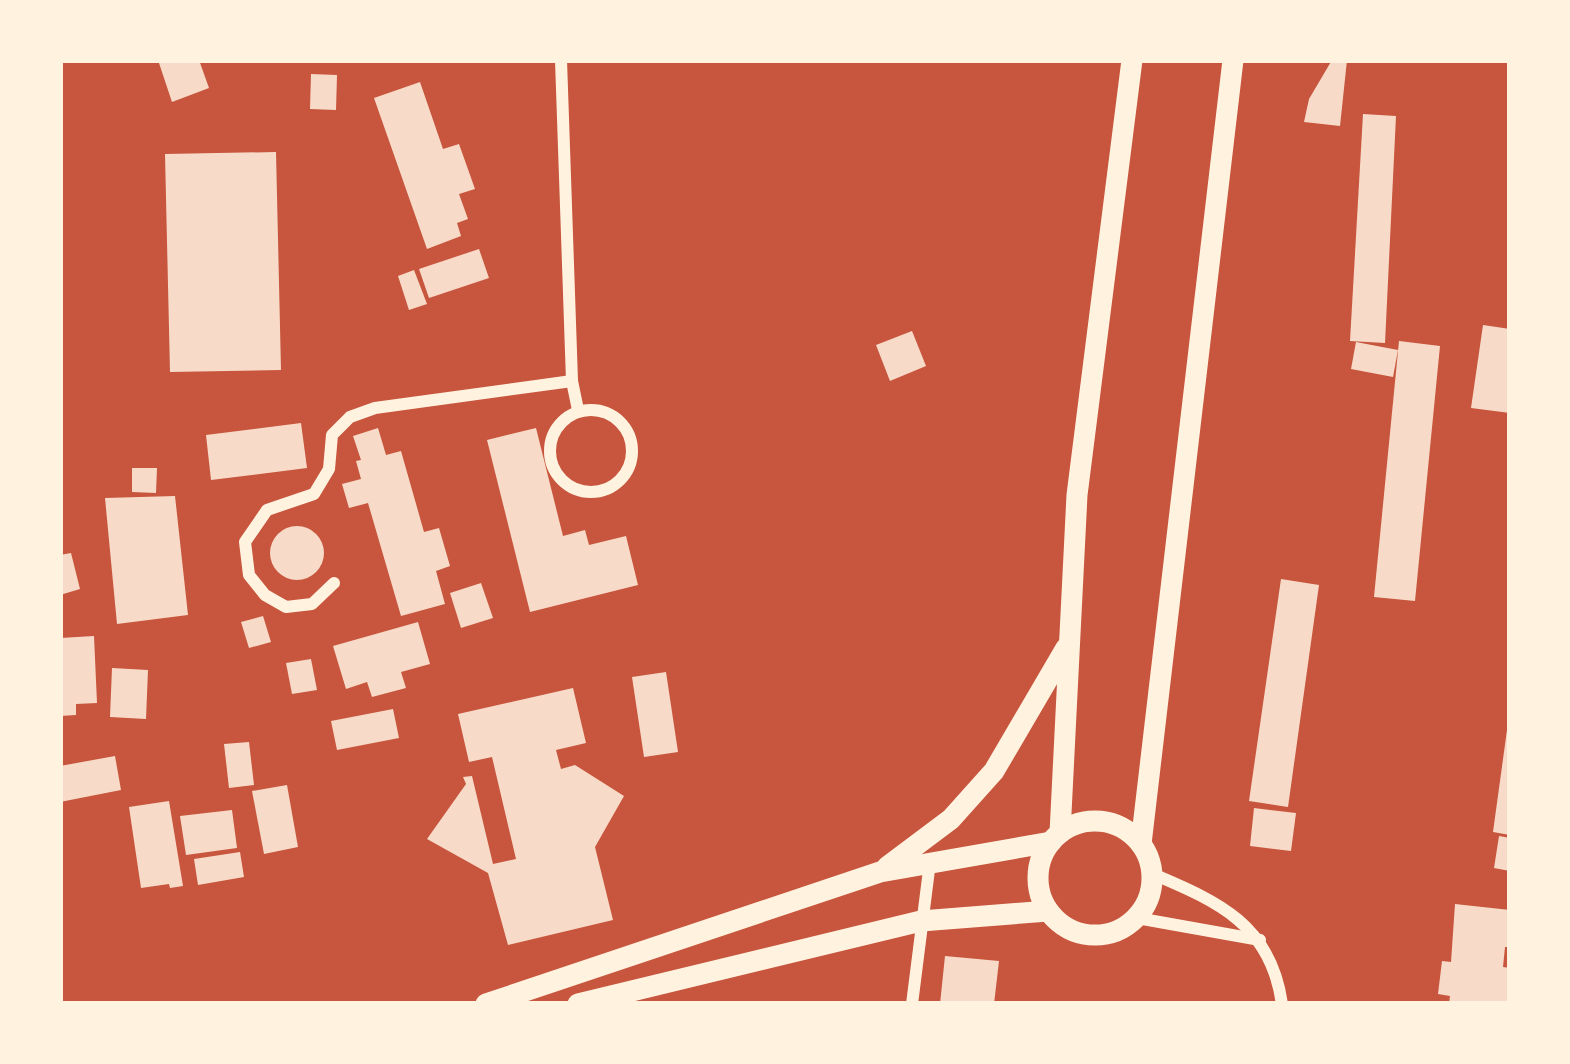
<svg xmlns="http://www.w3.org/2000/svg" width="1570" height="1064" viewBox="0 0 1570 1064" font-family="'Nunito Sans',sans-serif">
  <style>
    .building { fill: #f7dbc8 }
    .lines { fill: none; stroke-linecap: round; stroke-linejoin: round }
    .minor { stroke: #fff3e0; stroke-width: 12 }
    .tertiary { stroke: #fff3e0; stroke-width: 21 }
  </style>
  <rect width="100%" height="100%" fill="#c8553d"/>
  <g class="building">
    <polygon points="158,60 199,60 209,88 172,102"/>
    <polygon points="1332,60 1347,60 1340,126 1304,122 1309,99"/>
    <polygon points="311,74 337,75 336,110 310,109"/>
    <polygon points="420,82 443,149 459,144 475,189 459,194 468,219 457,223 461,236 427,249 374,98"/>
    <polygon points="1363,114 1396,116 1385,343 1350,341"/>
    <polygon points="276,152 281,370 170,372 165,154"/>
    <polygon points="479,249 489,278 429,298 419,269"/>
    <polygon points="414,270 427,304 409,310 398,276"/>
    <polygon points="1483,325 1510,329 1510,413 1471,408"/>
    <polygon points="912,331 926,366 890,381 876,345"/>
    <polygon points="1399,341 1440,346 1415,601 1374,597"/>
    <polygon points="1356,342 1398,350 1393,377 1351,369"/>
    <polygon points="301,423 307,468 211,480 206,435"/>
    <polygon points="378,428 386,455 401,451 424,532 439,528 450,566 436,571 445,604 401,616 368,503 349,508 342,484 361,479 356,461 361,460 353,436"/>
    <polygon points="536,428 563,536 585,530 589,545 626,536 638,585 530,612 487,440"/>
    <polygon points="132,468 157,468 156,493 132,492"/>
    <polygon points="175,496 188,615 117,624 105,498"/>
    <circle cx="297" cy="553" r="27"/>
    <polygon points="71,553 80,589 60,595 60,555"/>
    <polygon points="1281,579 1319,585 1288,807 1249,801"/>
    <polygon points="481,583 493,618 461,628 450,593"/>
    <polygon points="263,616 271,642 249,648 241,622"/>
    <polygon points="418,622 430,664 401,672 406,688 372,697 367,682 346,689 333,646"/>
    <polygon points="94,636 97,703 76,704 76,715 60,716 60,638"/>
    <polygon points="311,659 317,690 292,694 286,663"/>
    <polygon points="112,668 148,670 146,719 110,717"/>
    <polygon points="666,672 678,752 644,757 632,677"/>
    <polygon points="573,688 586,743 556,750 561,769 575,765 624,796 595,847 613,920 508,945 488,873 427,839 466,784 463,777 472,776 493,864 516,859 492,757 469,762 458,714"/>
    <polygon points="393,709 399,738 337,750 331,721"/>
    <polygon points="1507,730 1510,730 1510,835 1493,832"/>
    <polygon points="249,742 254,785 229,788 224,744"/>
    <polygon points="115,756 121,790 60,802 60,766"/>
    <polygon points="287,785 298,847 264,854 252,791"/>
    <polygon points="169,801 183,886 170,888 169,884 141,888 129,807"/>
    <polygon points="1254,808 1296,813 1291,851 1250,846"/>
    <polygon points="232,810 237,848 186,855 180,816"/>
    <polygon points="1499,836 1510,838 1510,871 1494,868"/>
    <polygon points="240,852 244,877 198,885 194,859"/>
    <polygon points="1455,904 1510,910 1509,947 1505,947 1503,967 1510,968 1510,1002 1449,1004 1450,996 1438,994 1442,961 1451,962"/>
    <polygon points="945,956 999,961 994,1004 940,1004"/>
  </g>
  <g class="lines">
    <g class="minor">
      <polyline points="561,60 572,381 578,410"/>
      <circle cx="591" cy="451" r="41"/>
      <polyline points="334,583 312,604 286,607 265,595 249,575 245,542 267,510 314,494 329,469 332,435 350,417 375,408 572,381"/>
      <path d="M1153,874C1219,902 1271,925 1282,1004"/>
      <polyline points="1137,918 1260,940"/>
      <polyline points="912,1004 930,862"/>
    </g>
    <g class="tertiary">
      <circle cx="1095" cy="878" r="57"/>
      <polyline points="1060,833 1077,495 1132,60"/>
      <polyline points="1141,844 1233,60"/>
      <polyline points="887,867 951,819 994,771 1066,648"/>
      <polyline points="486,1004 880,872 1051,842"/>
      <polyline points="578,1004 921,921 1048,911"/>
    </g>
  </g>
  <rect width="1570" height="1064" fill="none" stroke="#fff3e0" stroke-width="126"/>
</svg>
